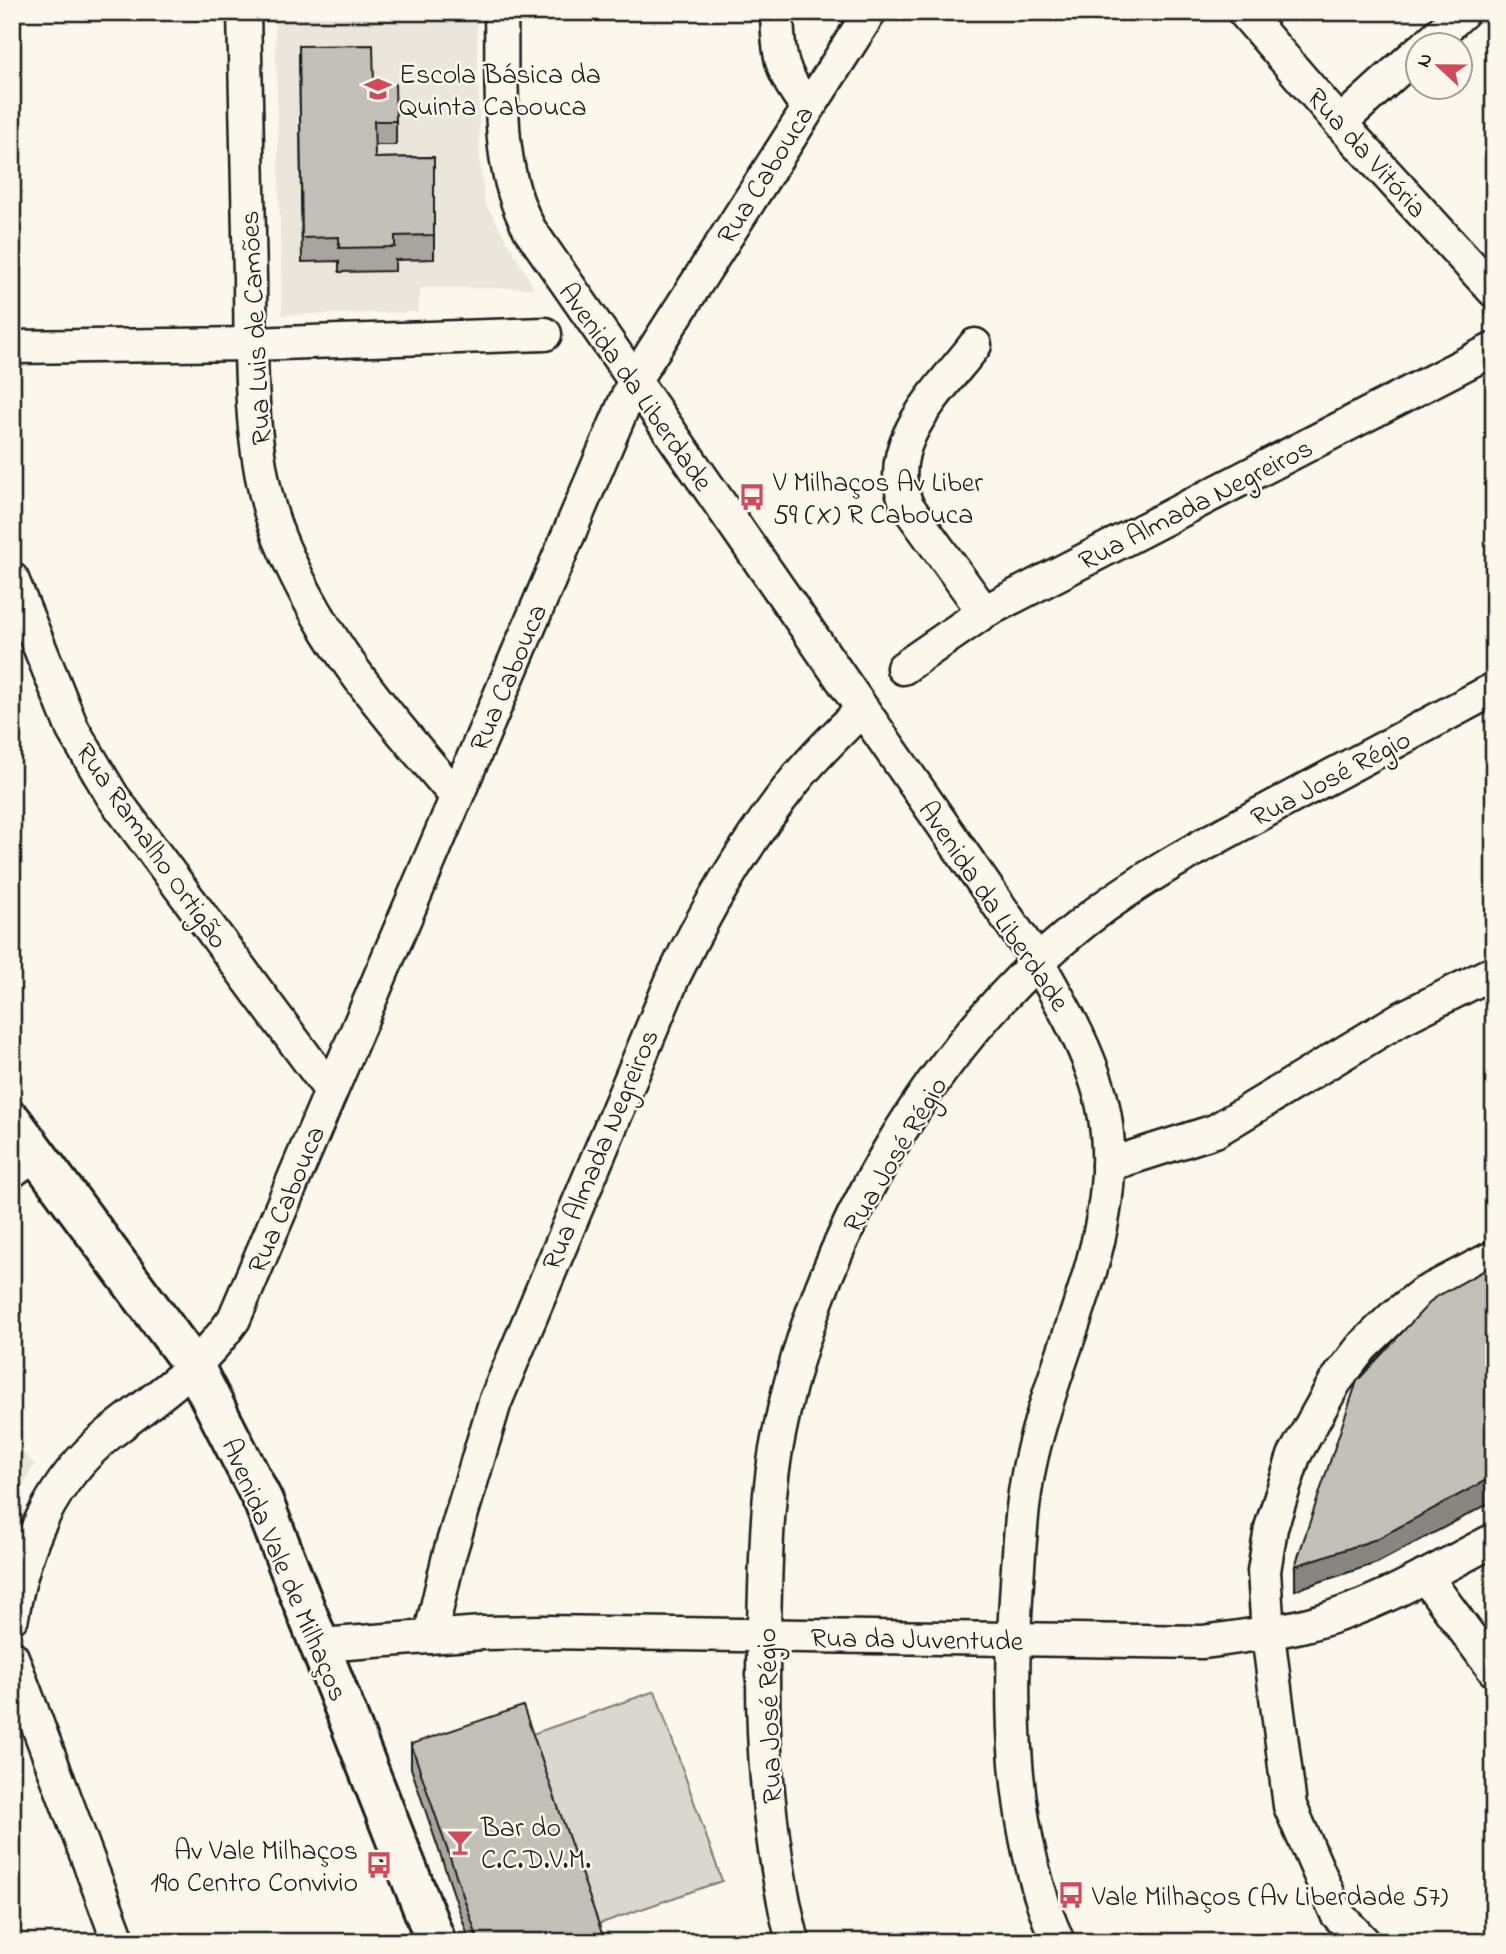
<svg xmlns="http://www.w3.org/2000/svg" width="1506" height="1954" viewBox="0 0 1506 1954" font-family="'Indie Flower',sans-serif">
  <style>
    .built { fill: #eae6dc }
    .garden { fill: #dad7ce; stroke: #7b7a75; stroke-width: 2 }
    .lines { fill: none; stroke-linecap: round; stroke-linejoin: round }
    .minor-casing { stroke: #1c1c1c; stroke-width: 37 }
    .tertiary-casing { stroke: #1c1c1c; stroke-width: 44 }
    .minor { stroke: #fbf7ec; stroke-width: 32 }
    .tertiary { stroke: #fbf7ec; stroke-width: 38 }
    .wall { fill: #a8a59e; stroke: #1c1c1c; stroke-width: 2 }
    .shaded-wall { fill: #888681; stroke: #1c1c1c; stroke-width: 2 }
    .building { fill: #c3c0b8; stroke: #1c1c1c; stroke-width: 2 }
    .labels { text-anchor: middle; stroke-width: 5; stroke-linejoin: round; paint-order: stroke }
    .poi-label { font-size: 28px; fill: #1c1c1c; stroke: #fbf7ec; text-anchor: start }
    .street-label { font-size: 28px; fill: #1c1c1c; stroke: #fbf7ec }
  </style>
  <rect width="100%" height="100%" fill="#fbf7ec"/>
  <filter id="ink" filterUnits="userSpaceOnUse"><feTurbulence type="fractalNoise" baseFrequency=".0143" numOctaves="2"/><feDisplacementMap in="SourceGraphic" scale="14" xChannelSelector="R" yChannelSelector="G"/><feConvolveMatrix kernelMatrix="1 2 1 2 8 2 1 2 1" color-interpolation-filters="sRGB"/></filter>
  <g filter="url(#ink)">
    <g class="built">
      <polygon points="275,12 477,12 480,165 484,201 534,288 421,288 418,312 282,315"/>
      <polygon points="12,1443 35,1464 12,1506"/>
    </g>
    <polygon class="garden" points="655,1691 722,1881 593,1926 532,1734"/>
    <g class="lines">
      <defs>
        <g id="minor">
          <path d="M244,12C246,101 248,189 250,277C251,364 248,469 284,549C327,648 387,715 456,796"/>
          <path d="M501,12C503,85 494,165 530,230L1038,962C1059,999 1080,1035 1094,1075C1141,1205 1060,1332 1032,1455C1022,1497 1020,1539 1017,1582C1009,1700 1009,1831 1058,1942"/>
          <path d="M777,12C778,54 780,73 807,106"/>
          <polyline points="1244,12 1340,123 1494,291"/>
          <polyline points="1426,46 1463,12"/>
          <polyline points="1340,123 1418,52"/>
          <path d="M975,345C940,391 878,446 908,507L984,612"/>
          <polyline points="12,347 251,344 545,334"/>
          <polyline points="12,579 73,730 113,797 331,1091"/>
          <polyline points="903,668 984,612 1494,349"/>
          <polyline points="1108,1165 1215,1131 1400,1019 1494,972"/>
          <polyline points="12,1171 35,1154"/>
          <polyline points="1425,1576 1494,1670"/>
          <path d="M12,1617C24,1545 51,1481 109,1434C157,1396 199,1370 234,1319L634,381L870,12"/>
          <path d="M430,1637L449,1556L495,1402L673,978C707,906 747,841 796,779C816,754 840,732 862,709"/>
          <path d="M320,1645L482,1633L544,1632L1203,1642C1239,1637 1274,1633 1309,1624C1374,1607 1434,1571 1494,1540"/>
          <polyline points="12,1657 119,1942"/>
          <path d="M793,1942C767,1838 760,1732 764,1625C766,1561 766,1496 779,1434C817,1242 930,1044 1084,922C1143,876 1210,841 1275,806C1348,767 1421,728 1494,689"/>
          <polyline points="1364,1942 1337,1914 1290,1806 1268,1634 1264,1571 1271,1528 1294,1456 1335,1382 1362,1347 1393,1317 1421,1295 1494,1257"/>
        </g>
        <polyline id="tertiary" points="12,1121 195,1368 263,1501 436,1942"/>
      </defs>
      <use href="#minor" class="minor-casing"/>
      <use href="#tertiary" class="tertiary-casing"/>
      <use href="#minor" class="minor"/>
      <use href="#tertiary" class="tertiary"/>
    </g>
    <g class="wall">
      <polygon points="299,46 374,84 396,121 396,145 374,145 375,158 434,157 434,259 395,260 395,271 339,272 339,261 302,262"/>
      <polygon points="411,1744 605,1942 470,1942 411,1768"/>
    </g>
    <polygon class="shaded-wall" points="1494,1476 1494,1501 1377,1563 1295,1590 1295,1566"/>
    <g class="building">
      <polygon points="373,45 374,84 395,84 396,121 374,121 375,158 434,157 434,235 395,236 395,247 339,248 339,237 302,238 299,46"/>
      <polygon points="1494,1265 1494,1476 1377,1539 1295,1566 1357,1381 1434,1298"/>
      <polygon points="523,1706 605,1942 479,1942 411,1744"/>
    </g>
  </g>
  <defs>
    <symbol id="school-bare" viewBox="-9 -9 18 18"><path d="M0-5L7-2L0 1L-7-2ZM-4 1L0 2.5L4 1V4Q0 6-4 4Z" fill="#d1495b" stroke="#fbf7ec" stroke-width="2.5" paint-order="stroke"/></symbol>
    <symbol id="bus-bare" viewBox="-9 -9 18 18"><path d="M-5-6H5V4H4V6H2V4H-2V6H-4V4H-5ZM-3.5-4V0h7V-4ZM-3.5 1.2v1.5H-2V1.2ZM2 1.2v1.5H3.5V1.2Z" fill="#d1495b" stroke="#fbf7ec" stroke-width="2.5" paint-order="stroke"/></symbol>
    <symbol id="bar-bare" viewBox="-9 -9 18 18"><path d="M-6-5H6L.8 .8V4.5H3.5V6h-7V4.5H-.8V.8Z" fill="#d1495b" stroke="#fbf7ec" stroke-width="2.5" paint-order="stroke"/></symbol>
  </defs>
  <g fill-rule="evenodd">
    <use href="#school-bare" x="359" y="70" width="38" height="38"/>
    <use href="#bus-bare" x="733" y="478" width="38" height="38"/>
    <use href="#bar-bare" x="441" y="1823" width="38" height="38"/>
    <use href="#bus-bare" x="360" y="1846" width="38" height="38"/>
    <use href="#bus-bare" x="1052" y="1876" width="38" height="38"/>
  </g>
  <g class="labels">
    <g class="poi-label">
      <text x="399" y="83">Escola Básica da<tspan x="399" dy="32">Quinta Cabouca</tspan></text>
      <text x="773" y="491">V Milhaços Av Liber<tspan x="773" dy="32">59 (X) R Cabouca</tspan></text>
      <text x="481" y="1836">Bar do<tspan x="481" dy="32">C.C.D.V.M.</tspan></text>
      <text x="358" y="1859" text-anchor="end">Av Vale Milhaços<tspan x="358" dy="32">190 Centro Convivio</tspan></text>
      <text x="1092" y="1905">Vale Milhaços (Av Liberdade 57)</text>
    </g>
    <g class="street-label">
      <text transform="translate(1368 152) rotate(48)" y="10">Rua da Vitória</text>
      <text transform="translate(764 174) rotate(-58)" y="10">Rua Cabouca</text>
      <text transform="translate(254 328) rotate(-93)" y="10">Rua Luis de Camões</text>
      <text transform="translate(637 386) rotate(55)" y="10">Avenida da Liberdade</text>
      <text transform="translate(1195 503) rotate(-27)" y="10">Rua Almada Negreiros</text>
      <text transform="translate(507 677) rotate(-67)" y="10">Rua Cabouca</text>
      <text transform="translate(1330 777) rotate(-28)" y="10">Rua José Régio</text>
      <text transform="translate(153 845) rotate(55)" y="10">Rua Ramalho Ortigão</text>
      <text transform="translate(995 905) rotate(56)" y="10">Avenida da Liberdade</text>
      <text transform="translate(599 1149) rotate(-67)" y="10">Rua Almada Negreiros</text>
      <text transform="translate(894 1154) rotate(-59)" y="10">Rua José Régio</text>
      <text transform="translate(285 1199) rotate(-67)" y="10">Rua Cabouca</text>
      <text transform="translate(286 1569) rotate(67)" y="10">Avenida Vale de Milhaços</text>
      <text transform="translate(917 1638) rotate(1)" y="10">Rua da Juventude</text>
      <text transform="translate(768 1716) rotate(-92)" y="10">Rua José Régio</text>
    </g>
  </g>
  <rect width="1506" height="1954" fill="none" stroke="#fbf7ec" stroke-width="42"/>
  <rect x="21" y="21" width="1464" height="1912" fill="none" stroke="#1c1c1c" stroke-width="2.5" filter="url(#ink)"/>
  <g transform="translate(1439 66) rotate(292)"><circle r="33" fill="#fbf7ec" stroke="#a29f99" stroke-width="2"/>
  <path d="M0-5L12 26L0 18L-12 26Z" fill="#d1495b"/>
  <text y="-10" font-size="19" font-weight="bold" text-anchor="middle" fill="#1c1c1c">N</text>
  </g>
</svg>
